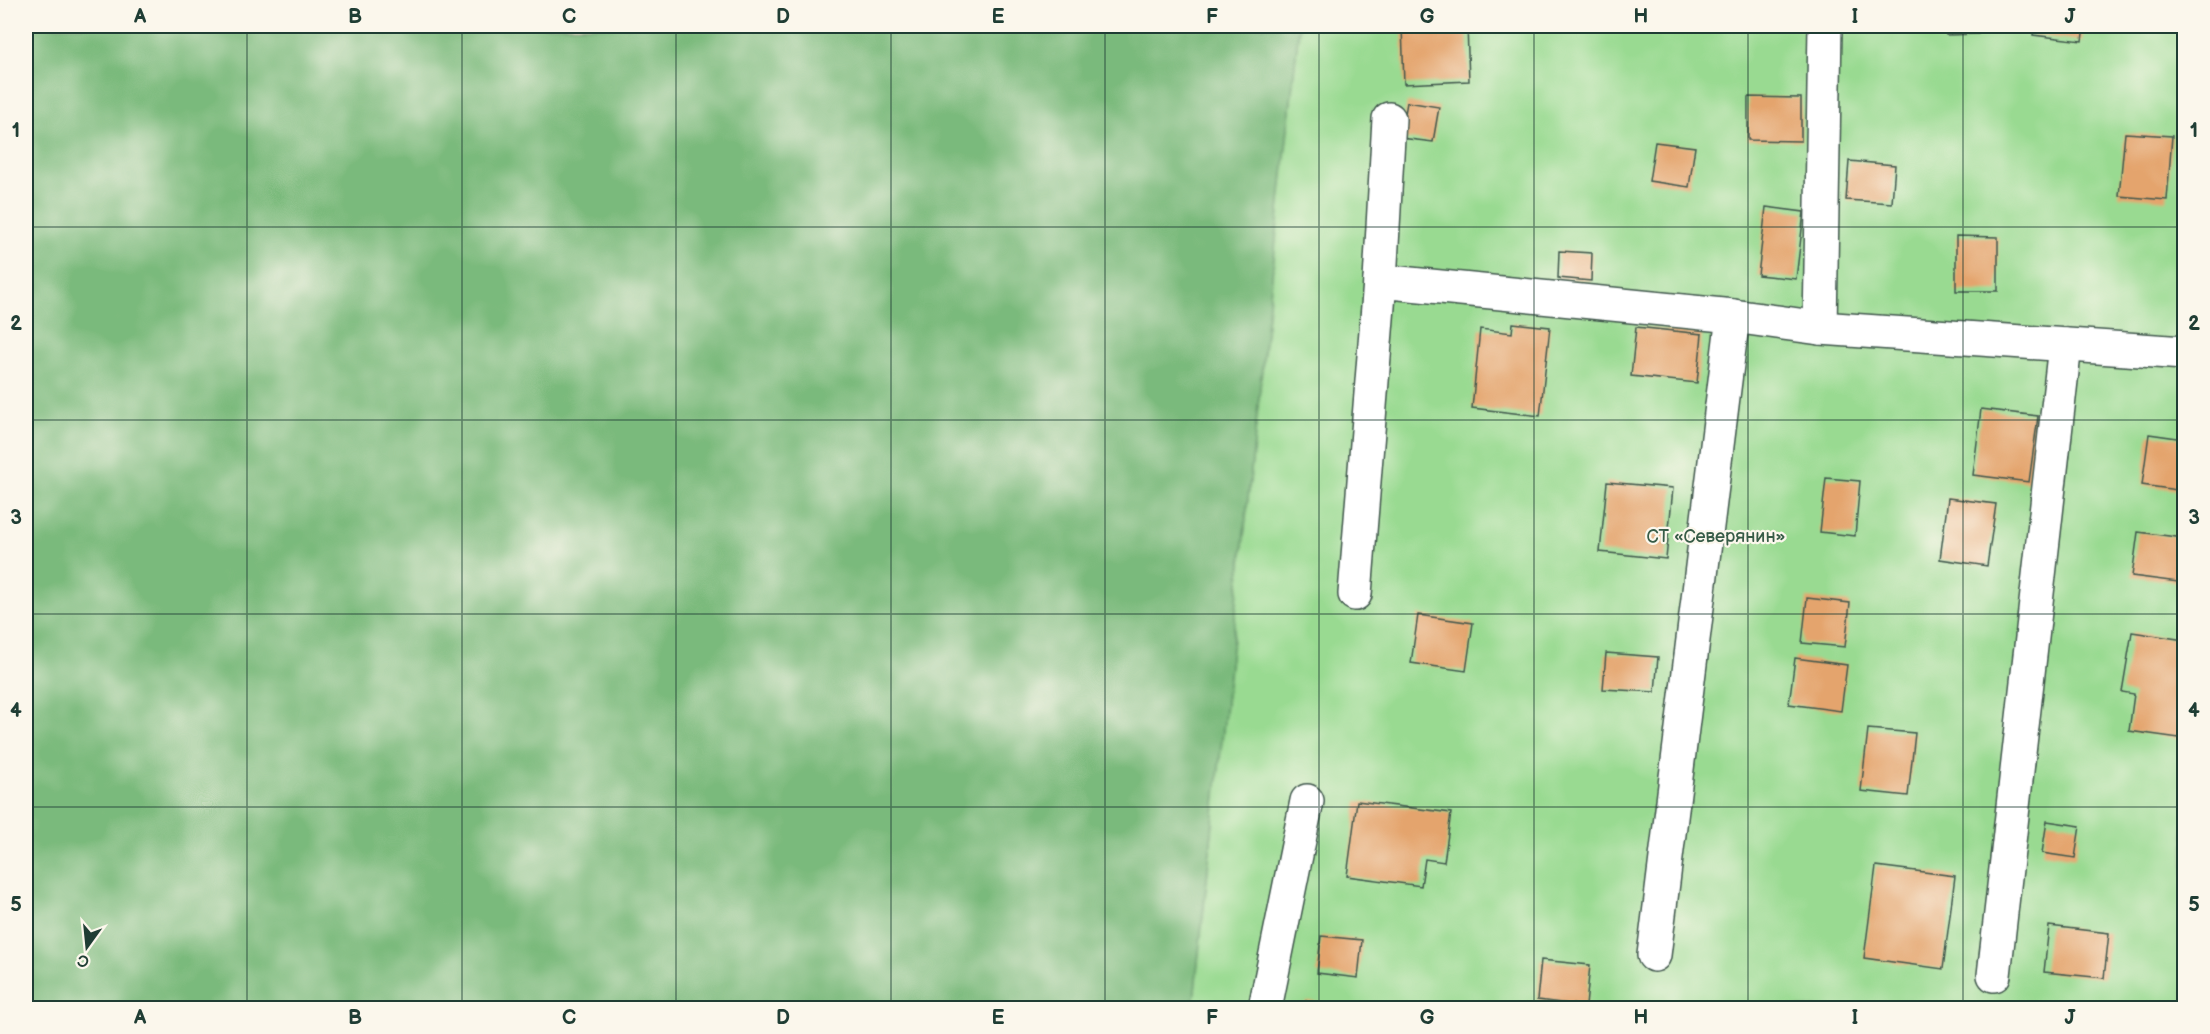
<svg xmlns="http://www.w3.org/2000/svg" width="2210" height="1034" viewBox="0 0 2210 1034" font-family="'Balsamiq Sans',sans-serif">
  <style>
    .green { fill: #99da91; stroke: #5c8c62; stroke-width: 1.5 }
    .forest { fill: #7aba7b; stroke: #4c7c58; stroke-width: 1.5 }
    .building { fill: #e4a46d }
    .lines { fill: none; stroke-linecap: round; stroke-linejoin: round }
    .minor-casing { stroke: #3f564c; stroke-width: 36 }
    .minor { stroke: #fff; stroke-width: 33 }
    .grid { fill: none; stroke: #1f3d34; stroke-width: 1.5; stroke-opacity: 0.55 }
    .labels { text-anchor: middle; stroke-width: 4.5; stroke-linejoin: round; paint-order: stroke }
    .park-label { font-size: 18px; fill: #375c47; stroke: #fbf7ec }
    .neatline { fill: none; stroke: #1f3d34; stroke-width: 2 }
    .grid-label { font-size: 20px; text-anchor: middle; font-weight: bold; fill: #1f3d34 }
  </style>
  <rect width="100%" height="100%" fill="#fbf7ec"/>
  <filter id="ink" filterUnits="userSpaceOnUse"><feTurbulence type="fractalNoise" baseFrequency=".0167" numOctaves="2"/><feDisplacementMap in="SourceGraphic" scale="12" xChannelSelector="R" yChannelSelector="G"/><feConvolveMatrix kernelMatrix="1 2 1 2 8 2 1 2 1" color-interpolation-filters="sRGB"/></filter>
  <filter id="wash" filterUnits="userSpaceOnUse"><feTurbulence type="fractalNoise" baseFrequency=".008" numOctaves="4" result="noise"/><feDisplacementMap in="SourceGraphic" scale="24" xChannelSelector="R" yChannelSelector="G"/><feGaussianBlur stdDeviation="1.35" result="paint"/><feColorMatrix in="noise" values="0 0 0 0 0 0 0 0 0 0 0 0 0 0 0 0 0 1.4 0 .05"/><feComposite in="paint" operator="in"/></filter>
  <g filter="url(#wash)">
    <rect width="100%" height="100%" fill="#f7e7d2"/>
    <polygon class="green" points="1299,26 2184,26 2184,1008 1193,1008"/>
    <polygon class="forest" points="26,26 1299,26 1193,1008 26,1008"/>
    <g id="blocks">
      <g class="building">
        <polygon points="1402,26 1467,26 1469,81 1404,84"/>
        <polygon points="1946,26 1978,26 1978,34 1946,35"/>
        <polygon points="2034,26 2084,26 2082,41 2033,35"/>
        <polygon points="1748,97 1801,98 1801,141 1748,140"/>
        <polygon points="1407,102 1439,107 1433,142 1401,138"/>
        <polygon points="2125,133 2172,136 2167,200 2119,196"/>
        <polygon points="1655,142 1695,147 1689,187 1649,181"/>
        <polygon points="1849,161 1895,165 1892,203 1846,200"/>
        <polygon points="1766,207 1804,212 1796,279 1758,275"/>
        <polygon points="1956,236 1998,237 1998,291 1956,291"/>
        <polygon points="1559,251 1592,253 1591,281 1558,278"/>
        <polygon points="1513,323 1550,327 1540,416 1472,408 1480,329 1512,333"/>
        <polygon points="1636,327 1702,334 1697,383 1631,376"/>
        <polygon points="1981,409 2038,416 2029,482 1973,475"/>
        <polygon points="2149,434 2184,439 2184,491 2142,485"/>
        <polygon points="1826,478 1860,481 1855,536 1820,532"/>
        <polygon points="1607,482 1673,488 1666,559 1600,552"/>
        <polygon points="1948,498 1996,504 1987,566 1940,559"/>
        <polygon points="2138,532 2184,538 2178,582 2132,576"/>
        <polygon points="1807,598 1850,603 1845,647 1802,643"/>
        <polygon points="1418,615 1473,623 1466,671 1411,663"/>
        <polygon points="2132,632 2184,640 2184,703 2179,738 2129,731 2134,694 2122,692"/>
        <polygon points="1606,653 1658,657 1655,692 1603,689"/>
        <polygon points="1795,658 1847,665 1841,711 1789,704"/>
        <polygon points="1868,729 1915,733 1908,796 1861,791"/>
        <polygon points="1357,801 1451,813 1444,862 1425,859 1421,886 1347,876"/>
        <polygon points="2047,821 2080,826 2075,858 2042,853"/>
        <polygon points="1876,866 1955,876 1943,969 1864,958"/>
        <polygon points="2049,926 2109,933 2104,978 2044,972"/>
        <polygon points="1321,936 1362,940 1358,978 1317,973"/>
        <polygon points="1541,960 1590,965 1586,1006 1537,1000"/>
        <polygon points="1306,1001 1343,1005 1343,1008 1305,1008"/>
      </g>
    </g>
  </g>
  <g filter="url(#ink)">
    <use href="#blocks" fill-opacity="0" stroke="#3f564c" stroke-width="1.5"/>
    <g class="lines">
      <defs>
        <g id="minor">
          <polyline points="1389,119 1380,281 1733,316 1820,328 2184,353"/>
          <polyline points="1820,328 1825,26"/>
          <polyline points="1355,594 1380,281"/>
          <polyline points="1654,955 1733,316"/>
          <polyline points="1994,975 2065,345"/>
          <polyline points="1265,1008 1307,801"/>
        </g>
      </defs>
      <use href="#minor" class="minor-casing"/>
      <use href="#minor" class="minor"/>
    </g>
  </g>
  <path class="grid" d="M247,26V1008M462,26V1008M676,26V1008M891,26V1008M1105,26V1008M1319,26V1008M1534,26V1008M1748,26V1008M1963,26V1008M26,227H2184M26,420H2184M26,614H2184M26,807H2184"/>
  <g class="labels">
    <g class="park-label">
      <text x="1716" y="542">СТ «Северянин»</text>
    </g>
  </g>
  <rect width="2210" height="1034" fill="none" stroke="#fbf7ec" stroke-width="66"/>
  <g transform="translate(87 947) rotate(195)" stroke="#fbf7ec" stroke-width="4.5" paint-order="stroke">
  <path d="M0-4.5L10 22L0 15L-10 22Z" fill="#1f3d34"/>
  <text y="-9" font-size="16" font-weight="bold" text-anchor="middle" fill="#1f3d34">С</text>
  </g>
  <rect x="33" y="33" width="2144" height="968" class="neatline"/>
  <g class="grid-label">
    <text x="140" y="23">A</text>
    <text x="355" y="23">B</text>
    <text x="569" y="23">C</text>
    <text x="783" y="23">D</text>
    <text x="998" y="23">E</text>
    <text x="1212" y="23">F</text>
    <text x="1427" y="23">G</text>
    <text x="1641" y="23">H</text>
    <text x="1855" y="23">I</text>
    <text x="2070" y="23">J</text>
    <text x="16" y="137">1</text>
    <text x="2194" y="137">1</text>
    <text x="16" y="330">2</text>
    <text x="2194" y="330">2</text>
    <text x="16" y="524">3</text>
    <text x="2194" y="524">3</text>
    <text x="16" y="717">4</text>
    <text x="2194" y="717">4</text>
    <text x="16" y="911">5</text>
    <text x="2194" y="911">5</text>
    <text x="140" y="1024">A</text>
    <text x="355" y="1024">B</text>
    <text x="569" y="1024">C</text>
    <text x="783" y="1024">D</text>
    <text x="998" y="1024">E</text>
    <text x="1212" y="1024">F</text>
    <text x="1427" y="1024">G</text>
    <text x="1641" y="1024">H</text>
    <text x="1855" y="1024">I</text>
    <text x="2070" y="1024">J</text>
  </g>
</svg>
